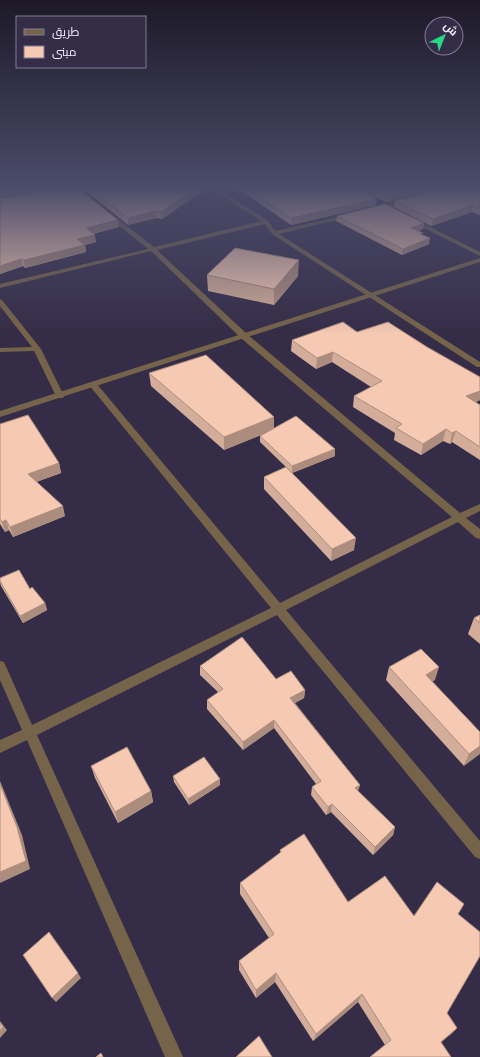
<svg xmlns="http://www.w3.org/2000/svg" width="480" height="1057" viewBox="0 0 480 1057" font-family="'Public Sans',Cairo,sans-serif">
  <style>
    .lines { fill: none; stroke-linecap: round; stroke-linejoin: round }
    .minor { fill: #76644a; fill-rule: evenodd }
    .tertiary { fill: #76644a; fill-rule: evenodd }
    .wall { fill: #d3ad99 }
    .shaded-wall { fill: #ac8d7d }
    .building { fill: #f5c9b2; stroke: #ac8d7d }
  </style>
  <rect width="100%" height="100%" fill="#352d48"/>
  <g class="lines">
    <g class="minor">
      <polygon points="73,186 83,186 63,192 60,190"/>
      <polygon points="207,186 214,186 268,221 275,231 352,214 352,216 279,234 480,362 480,367 477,367 272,234 265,224 157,250 248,335 460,513 480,504 480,511 466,518 480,529 480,539 476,538 458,522 286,610 480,841 480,859 475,857 277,615 37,735 183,1057 165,1057 27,740 0,753 0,740 22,730 0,680 0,661 4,662 32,725 271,608 89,385 93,383 96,383 280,603 452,517 242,339 151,251 0,288 0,284 148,249 106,215 106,213 110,213 154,247 261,221"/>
      <polygon points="408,199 410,200 410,202 375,210 372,208"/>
      <polygon points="410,219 414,219 480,252 480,256 410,221"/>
      <polygon points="0,299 2,300 41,349 64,396 63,398 57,398 56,396 34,351 0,352 0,348 32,347 0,306"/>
    </g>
    <polygon class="tertiary" points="480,258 480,262 0,417 0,411"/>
  </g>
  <g class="wall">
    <polygon points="81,186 207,186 207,188 162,219 156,218 128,225 82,188"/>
    <polygon points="228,186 352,186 376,205 291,225 243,192 240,193"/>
    <polygon points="352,186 480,186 480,215 472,212 431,226 394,207 395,201 426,193 386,202"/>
    <polygon points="0,199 118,220 119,227 93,234 96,242 85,245 86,252 25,268 23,266 0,274"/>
    <polygon points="337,216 424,223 423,229 418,231 423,233 422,235 429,244 402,255 336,221"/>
    <polygon points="207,275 298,276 274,305 208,291"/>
    <polygon points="357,332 480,400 476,402 480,405 480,460 452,442 450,444 443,441 421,455 394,440 395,433 353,407 354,396 371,387 332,362 316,369 291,351 292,340"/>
    <polygon points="149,373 274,428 335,449 335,456 292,473 354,550 331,561 264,489 264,477 286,467 260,442 260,436 263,434 224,450 151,386"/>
    <polygon points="0,424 59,463 61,473 36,482 65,516 13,537 9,530 5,532 0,524"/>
    <polygon points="0,578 30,589 45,603 47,610 23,623 1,586 0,582"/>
    <polygon points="480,615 480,644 468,634 474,618"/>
    <polygon points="200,666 276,679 305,690 304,698 295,703 360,785 358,791 395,827 393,835 373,855 331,812 326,815 311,795 312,787 316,784 274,728 243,750 207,709 207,700 218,692 200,675"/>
    <polygon points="389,667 435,680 432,681 480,732 464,766 386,680"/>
    <polygon points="91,766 151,791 153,802 118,823 95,778"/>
    <polygon points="173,776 220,785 189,805 174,782"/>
    <polygon points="280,850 348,902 414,916 458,914 447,1013 457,1028 450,1035 385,1045 358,1002 313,1041 275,982 256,998 239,970 239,961 269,938 240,894 240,883 280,853"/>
  </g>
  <g class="shaded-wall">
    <polygon points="31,186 64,186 0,199 0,192"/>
    <polygon points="200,186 207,186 207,188 162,219 161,212"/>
    <polygon points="240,186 243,186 243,192 240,193"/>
    <polygon points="429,186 455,186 386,202 387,196"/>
    <polygon points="377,199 376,205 291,225 291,218"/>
    <polygon points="473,205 472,212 431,226 433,219"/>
    <polygon points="155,211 156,218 128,225 128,218"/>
    <polygon points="118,220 119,227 87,235 86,228"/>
    <polygon points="424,223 423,229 410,233 411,228"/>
    <polygon points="95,235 96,242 85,245 86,252 25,268 24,260 77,239"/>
    <polygon points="430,238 429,244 402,255 403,249"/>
    <polygon points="21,259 23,266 0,274 0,266"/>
    <polygon points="299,260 298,276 274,305 274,289"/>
    <polygon points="333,352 332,362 316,369 317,358"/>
    <polygon points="480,391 480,400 463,408 466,396"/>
    <polygon points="274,417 274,430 224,450 224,437"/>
    <polygon points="446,429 443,441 421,455 423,444"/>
    <polygon points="456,431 452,442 450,444 452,433"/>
    <polygon points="335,449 335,456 292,473 292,466"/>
    <polygon points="59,463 61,473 31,484 28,474"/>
    <polygon points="63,506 65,516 13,537 10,527"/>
    <polygon points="6,520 9,530 5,532 2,522"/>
    <polygon points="356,538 354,550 331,561 332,549"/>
    <polygon points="45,603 47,610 23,623 20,616"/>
    <polygon points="439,667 435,680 421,688 426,675"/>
    <polygon points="305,690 304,698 290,706 290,698"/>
    <polygon points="274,720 274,728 243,750 243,742"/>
    <polygon points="480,746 480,754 464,766 469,754"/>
    <polygon points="220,779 220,785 189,805 188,799"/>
    <polygon points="0,781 22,835 30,869 0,883"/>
    <polygon points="360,785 357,793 355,788"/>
    <polygon points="151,791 153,802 118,823 115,812"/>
    <polygon points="332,804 331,812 326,815 328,807"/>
    <polygon points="395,827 393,835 373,855 375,847"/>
    <polygon points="78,973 81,978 56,1002 52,998"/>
    <polygon points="276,973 275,982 256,998 256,990"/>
    <polygon points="362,994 358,1002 313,1041 316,1034"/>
    <polygon points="0,1021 7,1030 0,1038"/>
    <polygon points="457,1028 450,1035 434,1048 441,1042"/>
  </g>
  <g class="building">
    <polygon points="0,186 31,186 0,192"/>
    <polygon points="63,186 75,186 118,220 86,228 95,235 77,239 85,245 24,260 21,259 0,266 0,199"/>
    <polygon points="86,186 200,186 161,212 155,211 128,218"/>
    <polygon points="244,186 352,186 377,199 291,218"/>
    <polygon points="367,186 429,186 387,196"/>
    <polygon points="454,186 480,186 480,208 473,205 433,219 395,201"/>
    <polygon points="385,204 424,223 411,228 423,233 420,234 430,238 403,249 337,216"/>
    <polygon points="235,248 299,260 274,289 207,275"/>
    <polygon points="343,322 357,332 388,322 427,347 480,377 480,391 466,396 480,405 480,447 456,431 452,433 446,429 423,444 396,428 402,424 354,396 382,381 333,352 317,358 292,340"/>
    <polygon points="206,355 274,417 224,437 149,373"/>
    <polygon points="28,415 59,463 28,474 63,506 10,527 6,520 2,522 0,519 0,424"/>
    <polygon points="296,416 335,449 292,466 260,436"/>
    <polygon points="286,467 356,538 332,549 264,477"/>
    <polygon points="19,570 30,589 32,587 45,603 20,616 0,581 0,578"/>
    <polygon points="480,615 480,623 474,618"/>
    <polygon points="242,637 276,679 291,671 305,690 290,698 360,785 355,788 395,827 375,847 332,804 328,807 312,787 321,781 274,720 243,742 207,700 223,689 200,666"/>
    <polygon points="421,649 439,667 426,675 480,732 480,746 469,754 389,667"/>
    <polygon points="127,747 151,791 115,812 91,766"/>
    <polygon points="204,757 220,779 188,799 173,776"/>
    <polygon points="0,784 17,827 26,861 0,872"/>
    <polygon points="304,834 348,902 385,876 414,916 437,882 464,904 458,914 480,932 480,956 447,1013 457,1028 441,1042 451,1057 370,1057 391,1040 362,994 316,1034 276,973 256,990 239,961 274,934 240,883 281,852 280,850"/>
    <polygon points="49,932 78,973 52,998 23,955"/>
    <polygon points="0,1022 3,1027 0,1031"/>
    <polygon points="259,1036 272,1057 236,1057"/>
    <polygon points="101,1053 103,1057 96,1057"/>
  </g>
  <linearGradient id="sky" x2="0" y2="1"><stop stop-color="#1d1928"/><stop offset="0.56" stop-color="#4b4c6a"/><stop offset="1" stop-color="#4b4c6a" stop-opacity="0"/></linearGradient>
  <rect width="480" height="334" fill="url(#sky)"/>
  <rect x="16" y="16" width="130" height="52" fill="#352d48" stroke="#817b91"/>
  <rect x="24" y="29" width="20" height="6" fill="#76644a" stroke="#817b91"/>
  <text x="52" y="36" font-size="12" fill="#f3effe">طريق</text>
  <rect x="24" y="46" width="20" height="12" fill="#f5c9b2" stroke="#817b91"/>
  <text x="52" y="56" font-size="12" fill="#f3effe">مبنى</text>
  <g transform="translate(444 36) rotate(43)"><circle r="19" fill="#352d48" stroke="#817b91"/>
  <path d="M0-3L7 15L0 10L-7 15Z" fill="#27d885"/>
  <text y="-6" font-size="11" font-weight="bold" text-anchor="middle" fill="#f3effe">ش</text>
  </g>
</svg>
